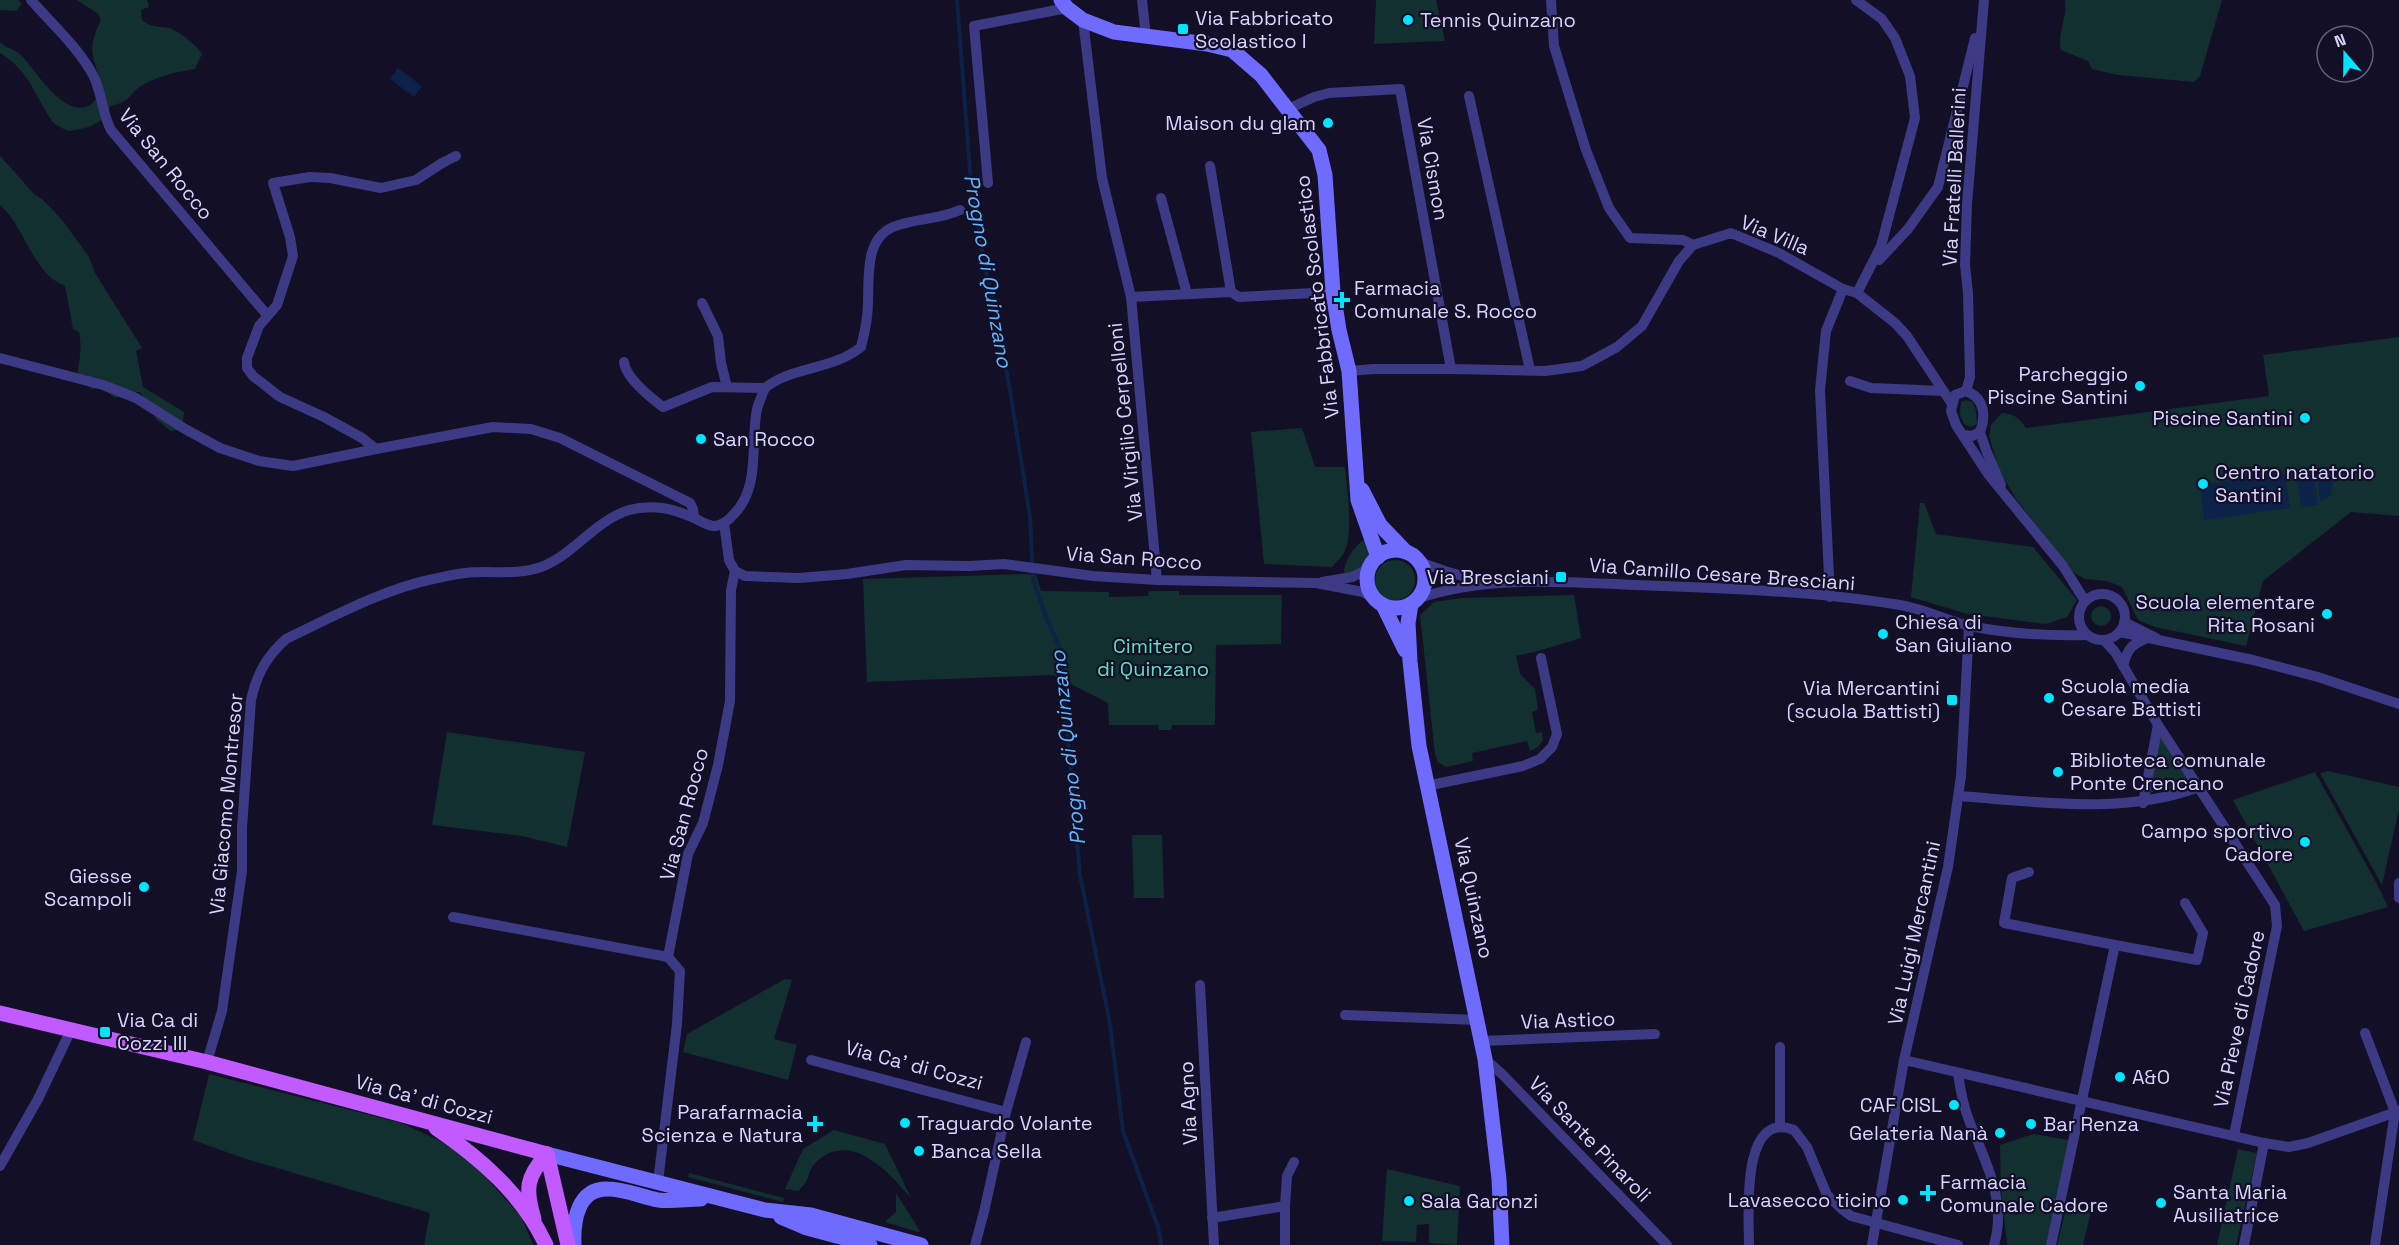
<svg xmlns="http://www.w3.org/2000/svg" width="2399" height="1245" viewBox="0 0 2399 1245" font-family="'Space Grotesk',sans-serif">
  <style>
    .green { fill: #12302f }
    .water { fill: #0c2248 }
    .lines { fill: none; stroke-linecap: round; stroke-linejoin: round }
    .stream { stroke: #0c2248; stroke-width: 4 }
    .street { stroke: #3d3a85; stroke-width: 10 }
    .secondary { stroke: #6f6bff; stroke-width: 15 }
    .primary { stroke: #c25bff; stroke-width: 15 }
    .poi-dot { fill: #00e5ff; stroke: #130f26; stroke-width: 2 }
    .labels { text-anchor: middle; stroke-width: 4.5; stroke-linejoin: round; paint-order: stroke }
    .poi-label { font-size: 20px; fill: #d9d4ff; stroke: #130f26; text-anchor: start }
    .street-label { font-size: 20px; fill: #d9d4ff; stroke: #130f26 }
    .park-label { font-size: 20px; fill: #5fe0c0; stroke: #130f26 }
    .water-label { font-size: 21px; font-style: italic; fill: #62b6ff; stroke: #130f26 }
  </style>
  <rect width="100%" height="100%" fill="#130f26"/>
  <g class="green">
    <polygon points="0,0 18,0 22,4 16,11 0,10"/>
    <path d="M77,0H147L149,7L141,10L142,20C151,28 159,26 169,28C178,30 197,46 202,54L195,69C176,72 158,76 141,86C126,96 133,101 110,106C108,123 83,130 68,131C63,128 55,126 52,121C35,96 29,70 0,53V42C7,49 16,49 23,57C36,72 66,120 90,105C96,102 99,92 102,86C93,54 86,51 101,20L97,13Z"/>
    <polygon points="1376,0 1436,0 1445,41 1374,44"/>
    <path d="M2065,0H2222L2200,76L2194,82L2118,75L2092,69L2088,61L2061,50C2057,32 2068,17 2065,0Z"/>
    <path d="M0,156L34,194L43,200L63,221L89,257L95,273L142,348L136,351L143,387L184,412L182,429L171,431L157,420L140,392H131L115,398L102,388L92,389L76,378C80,362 82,348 79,332L73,329L65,286C32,273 26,228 0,205Z"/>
    <path d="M2399,337V516L2351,512L2263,581L2246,646L2155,627L2138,620L2122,587L2107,581L2085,579L2074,573L2016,499L1999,470L1989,436L1991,425L2002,413C2015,414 2019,418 2026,428L2269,396L2263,355Z"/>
    <polygon points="1966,400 1973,402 1976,411 1977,424 1970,427 1964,424 1960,414 1961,402"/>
    <path d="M1302,428L1315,467H1345C1347,488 1355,539 1342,556C1339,560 1335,563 1332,567L1264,564L1251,432Z"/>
    <polygon points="1920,503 1924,503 1936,534 2033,547 2077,600 2067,617 2046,624 1967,614 1911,597"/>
    <path d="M1368,537L1370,558L1360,570L1344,575C1343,560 1356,544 1368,537Z"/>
    <circle cx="1395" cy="580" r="20"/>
    <polygon points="1022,574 1036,575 1041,591 1109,592 1109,597 1148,596 1149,591 1179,591 1179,595 1282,595 1281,644 1216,645 1215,725 1172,725 1171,730 1159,730 1158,725 1109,725 1108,703 1053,675 867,682 863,579"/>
    <polygon points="1574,595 1581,638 1538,651 1516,656 1520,674 1535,689 1538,710 1532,712 1536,733 1542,732 1543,740 1538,747 1530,751 1527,741 1472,753 1473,761 1446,767 1438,762 1435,754 1420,615 1434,602 1462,598"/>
    <circle cx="2101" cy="616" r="10"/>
    <polygon points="447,732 585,752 567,847 522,836 432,825"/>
    <polygon points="2159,735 2190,783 2169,790 2148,792"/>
    <polygon points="2328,771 2399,787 2399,809 2382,885 2320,773"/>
    <polygon points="2315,772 2377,884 2388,907 2304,931 2233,800"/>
    <polygon points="1132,835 1162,835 1164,898 1134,898"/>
    <polygon points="785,979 792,980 774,1039 797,1045 788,1080 683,1052 687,1034"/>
    <polygon points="209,1074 401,1123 464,1152 522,1218 533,1245 424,1245 430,1213 243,1158 193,1140"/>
    <path d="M834,1130L885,1144L911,1198C890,1174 855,1133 821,1158C806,1169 811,1177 804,1185C802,1187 800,1188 799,1191L785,1189L803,1149Z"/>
    <polygon points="2033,1134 2069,1140 2046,1245 2007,1245 2001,1189 2000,1145"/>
    <polygon points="2238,1149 2257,1153 2236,1245 2217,1245"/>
    <polygon points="1387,1169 1460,1186 1457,1245 1429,1243 1429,1224 1417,1225 1416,1242 1382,1241"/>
    <polygon points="689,1173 784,1198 783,1202 688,1177"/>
    <polygon points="896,1193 920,1231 918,1232 885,1222 896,1212"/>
    <polygon points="2067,1205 2091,1211 2083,1245 2057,1245"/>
  </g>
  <g class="water">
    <polygon points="398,68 422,86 414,97 390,79"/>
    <polygon points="2313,469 2318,505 2301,507 2296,471"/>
    <polygon points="2317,471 2328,475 2333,483 2330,496 2320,502"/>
    <polygon points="2285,473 2290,508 2204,520 2200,485"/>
  </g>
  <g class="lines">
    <polyline class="stream" points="957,0 971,184 982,251 1009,384 1030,517 1033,579 1047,620 1060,648 1080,875 1110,1024 1123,1131 1158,1227 1161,1245"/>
    <g class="street">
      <path d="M31,0C52,24 79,48 94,77C102,94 102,113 111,130L267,315"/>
      <polyline points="1142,0 1146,37"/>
      <polyline points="1551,0 1554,46 1586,150 1609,208 1630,238 1683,240 1693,245"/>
      <polyline points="1856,0 1882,19 1895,38 1910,76 1915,118 1881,246 1857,293"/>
      <polyline points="1083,20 1102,178 1131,297 1157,580"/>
      <polyline points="1469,96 1530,370"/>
      <polyline points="1288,109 1314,97 1329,93 1400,89 1451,369"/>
      <polyline points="456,156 442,163 416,180 381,188 330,178 310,177 273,183 290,237 293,256 277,305 259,326 247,358 247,368 253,376 280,397 324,417 362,438 376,449 493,427 531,429 560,438 690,503 693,509 694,518"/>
      <polyline points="1210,166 1231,292"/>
      <polyline points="988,183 974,26 1067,8"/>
      <polyline points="1161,198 1187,294"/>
      <polyline points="1879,260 1908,229 1938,187 1975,38"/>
      <polyline points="1131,297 1231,292 1239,297 1333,292"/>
      <polyline points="702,303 718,336 721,363 727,387"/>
      <polyline points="0,358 103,385 136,398 185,429 220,448 259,461 293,466 376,449"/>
      <path d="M624,362C625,377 651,398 663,407L712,387L765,388"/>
      <polyline points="1349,371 1374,369 1451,369 1545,371 1582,366 1617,347 1642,326 1679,261 1693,245 1731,233 1779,253 1843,289 1857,293 1895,323 1907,336 1952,404"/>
      <polyline points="1850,381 1871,388 1943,391"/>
      <polyline points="1966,391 1970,377 1968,293 1965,265 1967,204 1984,0"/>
      <polyline points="1980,432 1986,450 2001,485"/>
      <path d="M1964,435L1972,436L1980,432C1986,416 1985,398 1966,391L1955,395L1951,411L1956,425L1988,474L2063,566L2085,601"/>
      <polyline points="724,523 729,560 735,571 745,576 799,578 847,574 906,565 969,566 1004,564 1093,576 1157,580 1316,583 1363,592 1374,598"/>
      <polyline points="1419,562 1448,572 1481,581"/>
      <polyline points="1322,582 1352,577 1370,568"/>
      <circle cx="2102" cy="617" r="23"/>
      <polyline points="1830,597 1820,390 1826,331 1843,289"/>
      <path d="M1419,598C1488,575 1562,582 1634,585C1723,588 1813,591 1900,605C1924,609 1947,621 1970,626C2009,634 2047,636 2087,635"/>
      <polyline points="2124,622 2156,638"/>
      <polyline points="2120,632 2253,660 2318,677 2399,704"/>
      <polyline points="2104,640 2115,652 2158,725 2275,905 2277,926 2234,1135"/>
      <path d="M2123,666C2127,651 2130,645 2145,639"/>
      <polyline points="1426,786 1523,766 1540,759 1552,747 1557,734 1541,658"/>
      <path d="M1959,796C2038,802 2124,815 2199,787"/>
      <polyline points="2143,803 2158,725"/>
      <polyline points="2029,872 2012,878 2004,923 2115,945"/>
      <polyline points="2399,883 2399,898"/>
      <polyline points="453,917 668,957"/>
      <polyline points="668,957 688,854 703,823 718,765 730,701 731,590 735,571"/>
      <polyline points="1200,985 1214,1245"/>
      <polyline points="1345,1015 1478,1020"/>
      <polyline points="2365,1033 2395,1112 2375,1245"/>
      <polyline points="1482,1041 1655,1034"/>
      <polyline points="1485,1059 1502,1074 1667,1245"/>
      <polyline points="811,1060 1006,1112"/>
      <polyline points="1904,1060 2264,1143 2289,1147 2308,1143 2399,1111"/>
      <path d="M207,1062L222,1011L242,871V828L251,700C257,674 266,657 286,639C332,617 384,589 433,579C444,577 454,574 465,573C490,570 516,576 541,567C575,554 594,521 629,510C652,504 672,508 694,518C701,521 707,526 715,526C723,525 729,520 734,514C761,487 750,443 757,409C759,402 762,395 765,388C793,366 833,370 861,347C865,332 868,317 868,302C869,276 865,239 893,227C914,218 939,220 960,210"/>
      <path d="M1958,1073C1960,1089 1964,1108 1970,1123C1986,1163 2007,1201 1994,1245"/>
      <polyline points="1780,1127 1780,1047"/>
      <polyline points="0,1166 38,1099 71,1030"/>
      <polyline points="658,1182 677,1024 680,971 668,957"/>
      <polyline points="1212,1218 1285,1206 1287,1176 1294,1162"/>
      <polyline points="975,1245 984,1212 1006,1112 1026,1042"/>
      <polyline points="1285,1245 1285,1206"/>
      <path d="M1749,1245C1749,1216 1740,1109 1794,1130L1807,1147L1827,1195L1843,1210L1851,1216L1958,1245"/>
      <polyline points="1872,1245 1904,1060 1948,867 1961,776 1969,626"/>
      <polyline points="2051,1245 2115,945 2197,960 2203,933 2185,903"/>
      <polyline points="2244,1245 2264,1143"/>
    </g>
    <g class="secondary">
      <polyline points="1061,0 1067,8 1083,20 1114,32 1207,44 1232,50 1261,75 1319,150 1325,175 1333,292 1339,330 1349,371 1358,500 1378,557"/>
      <polyline points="1362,490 1380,525 1406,552"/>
      <circle cx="1396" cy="579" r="29"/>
      <polyline points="1411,604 1408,623 1410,661 1419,746 1485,1059 1499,1179 1502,1245"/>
      <polyline points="1383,605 1405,650"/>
      <polyline points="547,1154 765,1210 811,1215 921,1245"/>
      <polyline points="781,1217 807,1228 870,1245"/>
      <path d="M574,1245C573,1222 577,1188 608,1189C625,1189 642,1197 658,1200C672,1202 687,1199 701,1199"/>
    </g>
    <g class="primary">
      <polyline points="0,1013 207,1062 547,1154"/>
      <path d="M436,1128C480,1158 523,1195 546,1245"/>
      <polyline points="547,1154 568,1245"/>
      <path d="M534,1219C525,1189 526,1177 547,1154"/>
    </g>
  </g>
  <g class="poi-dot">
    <circle cx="1408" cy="20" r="6"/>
    <rect x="1177" y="23" width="12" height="12" rx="3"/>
    <circle cx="1328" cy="123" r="6"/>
    <path d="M1339 291h6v6h6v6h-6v6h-6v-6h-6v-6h6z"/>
    <circle cx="2140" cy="386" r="6"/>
    <circle cx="2305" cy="418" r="6"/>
    <circle cx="701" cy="439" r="6"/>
    <circle cx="2203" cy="484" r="6"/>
    <rect x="1555" y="571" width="12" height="12" rx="3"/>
    <circle cx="2327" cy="614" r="6"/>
    <circle cx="1883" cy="634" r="6"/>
    <circle cx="2049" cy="698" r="6"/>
    <rect x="1946" y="694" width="12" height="12" rx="3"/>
    <circle cx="2058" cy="772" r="6"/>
    <circle cx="2305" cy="842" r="6"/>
    <circle cx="144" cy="887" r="6"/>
    <rect x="99" y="1026" width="12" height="12" rx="3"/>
    <circle cx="2120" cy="1077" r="6"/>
    <circle cx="1954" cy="1105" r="6"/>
    <circle cx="905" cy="1123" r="6"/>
    <path d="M812 1115h6v6h6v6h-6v6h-6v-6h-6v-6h6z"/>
    <circle cx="2031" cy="1124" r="6"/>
    <circle cx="2000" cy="1133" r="6"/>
    <circle cx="919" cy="1151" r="6"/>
    <path d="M1925 1184h6v6h6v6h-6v6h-6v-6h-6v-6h6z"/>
    <circle cx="1903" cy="1200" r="6"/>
    <circle cx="1409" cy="1201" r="6"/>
    <circle cx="2161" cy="1203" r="6"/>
  </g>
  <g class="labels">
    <g class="poi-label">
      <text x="1195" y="25">Via Fabbricato<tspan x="1195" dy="23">Scolastico I</tspan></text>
      <text x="1420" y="27">Tennis Quinzano</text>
      <text x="1316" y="130" text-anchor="end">Maison du glam</text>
      <text x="1354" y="295">Farmacia<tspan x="1354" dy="23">Comunale S. Rocco</tspan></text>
      <text x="2128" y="381" text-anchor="end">Parcheggio<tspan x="2128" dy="23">Piscine Santini</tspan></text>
      <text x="2293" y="425" text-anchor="end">Piscine Santini</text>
      <text x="713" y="446">San Rocco</text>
      <text x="2215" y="479">Centro natatorio<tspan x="2215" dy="23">Santini</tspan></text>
      <text x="1549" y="584" text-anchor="end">Via Bresciani</text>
      <text x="2315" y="609" text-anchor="end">Scuola elementare<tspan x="2315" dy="23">Rita Rosani</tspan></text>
      <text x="1895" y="629">Chiesa di<tspan x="1895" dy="23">San Giuliano</tspan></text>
      <text x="2061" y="693">Scuola media<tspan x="2061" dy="23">Cesare Battisti</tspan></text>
      <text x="1940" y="695" text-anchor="end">Via Mercantini<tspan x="1940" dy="23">(scuola Battisti)</tspan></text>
      <text x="2070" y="767">Biblioteca comunale<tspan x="2070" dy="23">Ponte Crencano</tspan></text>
      <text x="2293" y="838" text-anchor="end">Campo sportivo<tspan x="2293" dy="23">Cadore</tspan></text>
      <text x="132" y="883" text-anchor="end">Giesse<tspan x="132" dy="23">Scampoli</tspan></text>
      <text x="117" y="1027">Via Ca di<tspan x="117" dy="23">Cozzi III</tspan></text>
      <text x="2132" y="1084">A&amp;O</text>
      <text x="1942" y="1112" text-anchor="end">CAF CISL</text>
      <text x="803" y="1119" text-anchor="end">Parafarmacia<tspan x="803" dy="23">Scienza e Natura</tspan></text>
      <text x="917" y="1130">Traguardo Volante</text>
      <text x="2043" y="1131">Bar Renza</text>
      <text x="1988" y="1140" text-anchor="end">Gelateria Nanà</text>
      <text x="931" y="1158">Banca Sella</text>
      <text x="1940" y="1189">Farmacia<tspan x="1940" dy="23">Comunale Cadore</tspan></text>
      <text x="2173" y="1199">Santa Maria<tspan x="2173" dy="23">Ausiliatrice</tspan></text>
      <text x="1891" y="1207" text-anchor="end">Lavasecco ticino</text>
      <text x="1421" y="1208">Sala Garonzi</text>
    </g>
    <g class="street-label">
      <text transform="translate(166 164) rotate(51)" y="7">Via San Rocco</text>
      <text transform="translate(1433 169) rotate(80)" y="7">Via Cismon</text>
      <text transform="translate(1954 177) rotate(-87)" y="7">Via Fratelli Ballerini</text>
      <text transform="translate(1775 235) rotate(23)" y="7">Via Villa</text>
      <text transform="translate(1317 297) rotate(-97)" y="7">Via Fabbricato Scolastico</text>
      <text transform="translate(1125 422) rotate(-96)" y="7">Via Virgilio Cerpelloni</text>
      <text transform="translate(1134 558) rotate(4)" y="7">Via San Rocco</text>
      <text transform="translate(1722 574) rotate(4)" y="7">Via Camillo Cesare Bresciani</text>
      <text transform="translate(226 804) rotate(-85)" y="7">Via Giacomo Montresor</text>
      <text transform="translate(684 814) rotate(-75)" y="7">Via San Rocco</text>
      <text transform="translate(1474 898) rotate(78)" y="7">Via Quinzano</text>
      <text transform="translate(1914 933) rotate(-78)" y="7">Via Luigi Mercantini</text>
      <text transform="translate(2239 1019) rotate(-78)" y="7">Via Pieve di Cadore</text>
      <text transform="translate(1568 1020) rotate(-2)" y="7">Via Astico</text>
      <text transform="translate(914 1065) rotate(15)" y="7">Via Ca' di Cozzi</text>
      <text transform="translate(424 1099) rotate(15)" y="7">Via Ca' di Cozzi</text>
      <text transform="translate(1188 1103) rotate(-93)" y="7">Via Agno</text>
      <text transform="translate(1590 1139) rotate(46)" y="7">Via Sante Pinaroli</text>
    </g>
    <g class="park-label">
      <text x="1153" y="653">Cimitero<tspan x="1153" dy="23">di Quinzano</tspan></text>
    </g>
    <g class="water-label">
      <text transform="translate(988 271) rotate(80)" y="7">Progno di Quinzano</text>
      <text transform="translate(1068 748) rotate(-96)" y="7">Progno di Quinzano</text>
    </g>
  </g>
  <g transform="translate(2345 54) rotate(340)"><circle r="28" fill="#130f26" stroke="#625e7d" stroke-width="1.5"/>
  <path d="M0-4.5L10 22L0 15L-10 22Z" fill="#00e5ff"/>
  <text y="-9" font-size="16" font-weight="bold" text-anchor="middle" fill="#d9d4ff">N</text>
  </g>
</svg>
